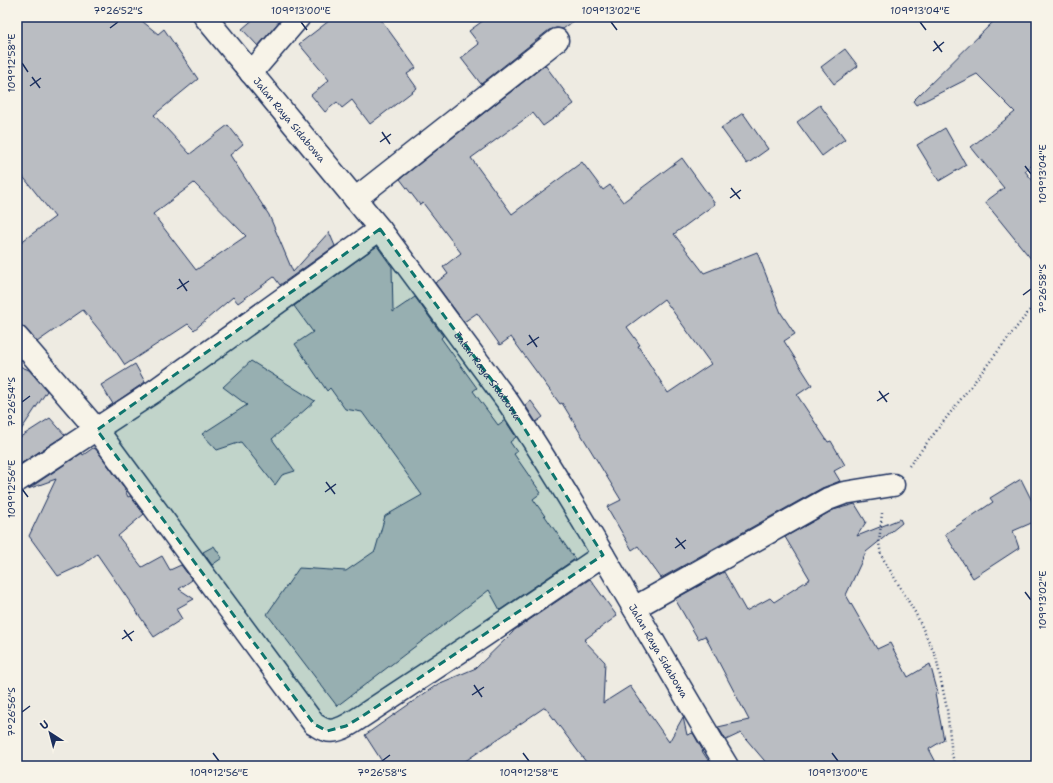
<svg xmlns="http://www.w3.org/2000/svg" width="1053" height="783" viewBox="0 0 1053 783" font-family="'Shantell Sans',sans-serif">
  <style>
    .building { fill: #babdc2; stroke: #1b2f5e; fill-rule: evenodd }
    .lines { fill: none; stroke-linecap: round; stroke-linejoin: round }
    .minor-casing { stroke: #1b2f5e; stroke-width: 25 }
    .trunk-casing { stroke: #1b2f5e; stroke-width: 25 }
    .path { stroke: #1b2f5e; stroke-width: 2.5; stroke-dasharray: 1 3; stroke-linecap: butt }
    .minor { stroke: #f7f3e8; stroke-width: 22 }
    .trunk { stroke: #f7f3e8; stroke-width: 22 }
    .marked { fill: #0f766e; fill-opacity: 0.2; stroke: #0f766e; stroke-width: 3; stroke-dasharray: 8 5; stroke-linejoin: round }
    .ticks { fill: none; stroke: #1b2f5e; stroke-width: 1.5 }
    .labels { text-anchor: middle; stroke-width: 3; stroke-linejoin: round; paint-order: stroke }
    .street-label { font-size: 10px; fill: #1b2f5e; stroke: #f7f3e8 }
    .neatline { fill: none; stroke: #1b2f5e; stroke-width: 1.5 }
    .ticks-label { font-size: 10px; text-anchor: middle; fill: #1b2f5e }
  </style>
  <rect width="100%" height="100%" fill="#eeebe2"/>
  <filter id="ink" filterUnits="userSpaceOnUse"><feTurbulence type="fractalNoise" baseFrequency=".025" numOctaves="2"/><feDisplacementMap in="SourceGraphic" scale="8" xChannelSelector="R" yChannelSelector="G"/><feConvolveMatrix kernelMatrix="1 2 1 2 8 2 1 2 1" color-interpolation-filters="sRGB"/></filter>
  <g filter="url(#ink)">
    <g class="building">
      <path d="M17,17H137L158,34L164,29L198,79L154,115L190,154L228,125L243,144L230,155L269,215L293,272L329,232L335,246L280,285L274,277L238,303L233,297L194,330L188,324L125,365L113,347L83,310L37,342L26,329L21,325H17V245L55,217L17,169ZM194,183L246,236L196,270L153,214Z"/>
      <polygon points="256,17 283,17 258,46 242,29"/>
      <polygon points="334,17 379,17 416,68 407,74 417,88 370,124 352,100 342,108 337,102 325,112 311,95 329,80 299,44"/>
      <polygon points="488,17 579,17 563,29 556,28 549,30 481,84 461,58 479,44 469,31"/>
      <polygon points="998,17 1036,17 1036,162 1025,171 1036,185 1036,265 985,202 1004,188 971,147 1015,112 977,74 916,105 913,101"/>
      <polygon points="845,49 858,66 834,84 821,67"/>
      <path d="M545,65L574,104L543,126L533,113L471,158L512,214L582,162L603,190L610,185L623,202L682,158L715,204L674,234L704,273L757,252L781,313L795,334L784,341L812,385L797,395L828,442L831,441L845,465L834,471L840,481L822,488L661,578L638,546L632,550L607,507L621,500L562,403L560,404L511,337L500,345L477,313L464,322L435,283L448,274L443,267L461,253L423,203L420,205L400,179ZM664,299L711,364L668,393L638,346L640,345L627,327Z"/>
      <polygon points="820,105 845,139 822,156 797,122"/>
      <polygon points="743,113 768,149 747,164 721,128"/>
      <polygon points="945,128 966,165 939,181 917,145"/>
      <polygon points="377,246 392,267 393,312 415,297 443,336 441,338 477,388 473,391 498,425 505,420 516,437 510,442 517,452 514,454 541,493 533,499 575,559 500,610 489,590 337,706 267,614 299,568 346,571 375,551 385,516 422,495 362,412 345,409 330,388 327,391 295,344 313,332 294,306"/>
      <polygon points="251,361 315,401 272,439 295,471 282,475 275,485 241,442 217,450 202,434 247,405 223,387"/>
      <polygon points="135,364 145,382 113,404 101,385"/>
      <polygon points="17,365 29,370 47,391 17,436"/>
      <polygon points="531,401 543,417 536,422 525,405"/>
      <polygon points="50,418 65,435 17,466 17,439"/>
      <polygon points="93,448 96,449 123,486 128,497 130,496 144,514 118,536 142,567 162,556 170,570 181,565 192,580 179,589 194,599 176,609 182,619 154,637 97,554 84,564 58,576 29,536 56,479 28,489 82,453 83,455"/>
      <polygon points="1021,479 1036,509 1036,521 1013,531 1019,548 973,578 945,534 993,502 990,498"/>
      <polygon points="855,504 866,522 857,536 900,519 902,523 866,552 846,595 877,649 890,643 908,677 930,664 938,693 935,694 944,740 929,749 938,766 769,766 741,733 726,740 718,727 749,720 705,636 698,639 675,599 724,572 746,611 770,598 774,602 810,579 785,537 833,510"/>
      <polygon points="214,546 222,558 212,565 203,552"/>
      <polygon points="590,579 617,616 584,640 605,662 603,703 630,686 669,742 683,717 687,735 693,733 703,751 702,751 712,766 589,766 545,707 458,766 385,766 365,735 438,684 476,668 513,632 513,631"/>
    </g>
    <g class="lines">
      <defs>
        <g id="minor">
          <polyline points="251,73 299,17"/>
          <polyline points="355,199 557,40"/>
          <path d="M17,337L97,430L314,724C318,726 321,729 326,730C339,734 354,721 364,715L482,637L603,555"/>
          <polyline points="17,481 153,392 380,229"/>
          <polyline points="634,608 828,499 844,493 893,485"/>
        </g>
        <g id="trunk">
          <path id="s1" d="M205,17L380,229L508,402C587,520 653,645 727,766"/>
        </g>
      </defs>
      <use href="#minor" class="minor-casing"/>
      <use href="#trunk" class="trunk-casing"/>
      <g class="path">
        <polyline points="909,466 1030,310 1036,304"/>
        <polyline points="882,513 879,543 881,555 916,614 936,657 947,709 952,755 956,766"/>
      </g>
      <use href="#minor" class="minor"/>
      <use href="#trunk" class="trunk"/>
    </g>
  </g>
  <path class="marked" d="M380,229L508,402L603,555L364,715L346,726L327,731L314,724L97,430Z"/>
  <path class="ticks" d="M301,22L307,30M611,22L617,30M920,22L926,30M110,28L118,22M934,41L942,52M933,51L944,42M22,63L28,72M32,77L40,88M30,86L41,78M382,132L390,144M380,142L391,134M1025,166L1031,174M731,188L740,199M730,198L741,190M179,279L187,291M177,289L189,281M1023,295L1031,289M529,335L537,347M527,345L539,337M879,391L887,402M877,401L889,393M22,402L30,396M326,482L335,494M22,489L28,497M325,492L336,484M676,538L685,549M675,548L686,540M1025,592L1031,600M124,630L132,641M122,639L134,631M474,685L482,697M472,695L484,687M22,712L30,706M213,753L219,761M523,753L529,761M832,753L838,761M382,761L390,755"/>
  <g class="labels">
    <g class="street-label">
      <text dy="4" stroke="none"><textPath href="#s1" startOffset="133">Jalan Raya Sidabowa</textPath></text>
      <text dy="4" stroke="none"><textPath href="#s1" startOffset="457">Jalan Raya Sidabowa</textPath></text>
      <text dy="4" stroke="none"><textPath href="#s1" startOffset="781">Jalan Raya Sidabowa</textPath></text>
    </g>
  </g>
  <rect width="1053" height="783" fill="none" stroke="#f7f3e8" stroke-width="44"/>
  <g transform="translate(50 733) rotate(324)" stroke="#f7f3e8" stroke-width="3" paint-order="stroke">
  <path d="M0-3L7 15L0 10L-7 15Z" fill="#1b2f5e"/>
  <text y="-6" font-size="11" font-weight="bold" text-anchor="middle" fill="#1b2f5e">U</text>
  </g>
  <rect x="22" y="22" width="1009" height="739" class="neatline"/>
  <g class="ticks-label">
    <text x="118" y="14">7°26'52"S</text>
    <text x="301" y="14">109°13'00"E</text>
    <text x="611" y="14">109°13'02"E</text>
    <text x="920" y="14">109°13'04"E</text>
    <text transform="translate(11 63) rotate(-90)" y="4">109°12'58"E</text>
    <text transform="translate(1042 174) rotate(-90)" y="4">109°13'04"E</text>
    <text transform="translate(1042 289) rotate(-90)" y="4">7°26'58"S</text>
    <text transform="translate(11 402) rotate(-90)" y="4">7°26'54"S</text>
    <text transform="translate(11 489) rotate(-90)" y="4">109°12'56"E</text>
    <text transform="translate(1042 600) rotate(-90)" y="4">109°13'02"E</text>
    <text transform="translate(11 712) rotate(-90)" y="4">7°26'56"S</text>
    <text x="219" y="776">109°12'56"E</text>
    <text x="382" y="776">7°26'58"S</text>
    <text x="529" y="776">109°12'58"E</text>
    <text x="838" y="776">109°13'00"E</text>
  </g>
</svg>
